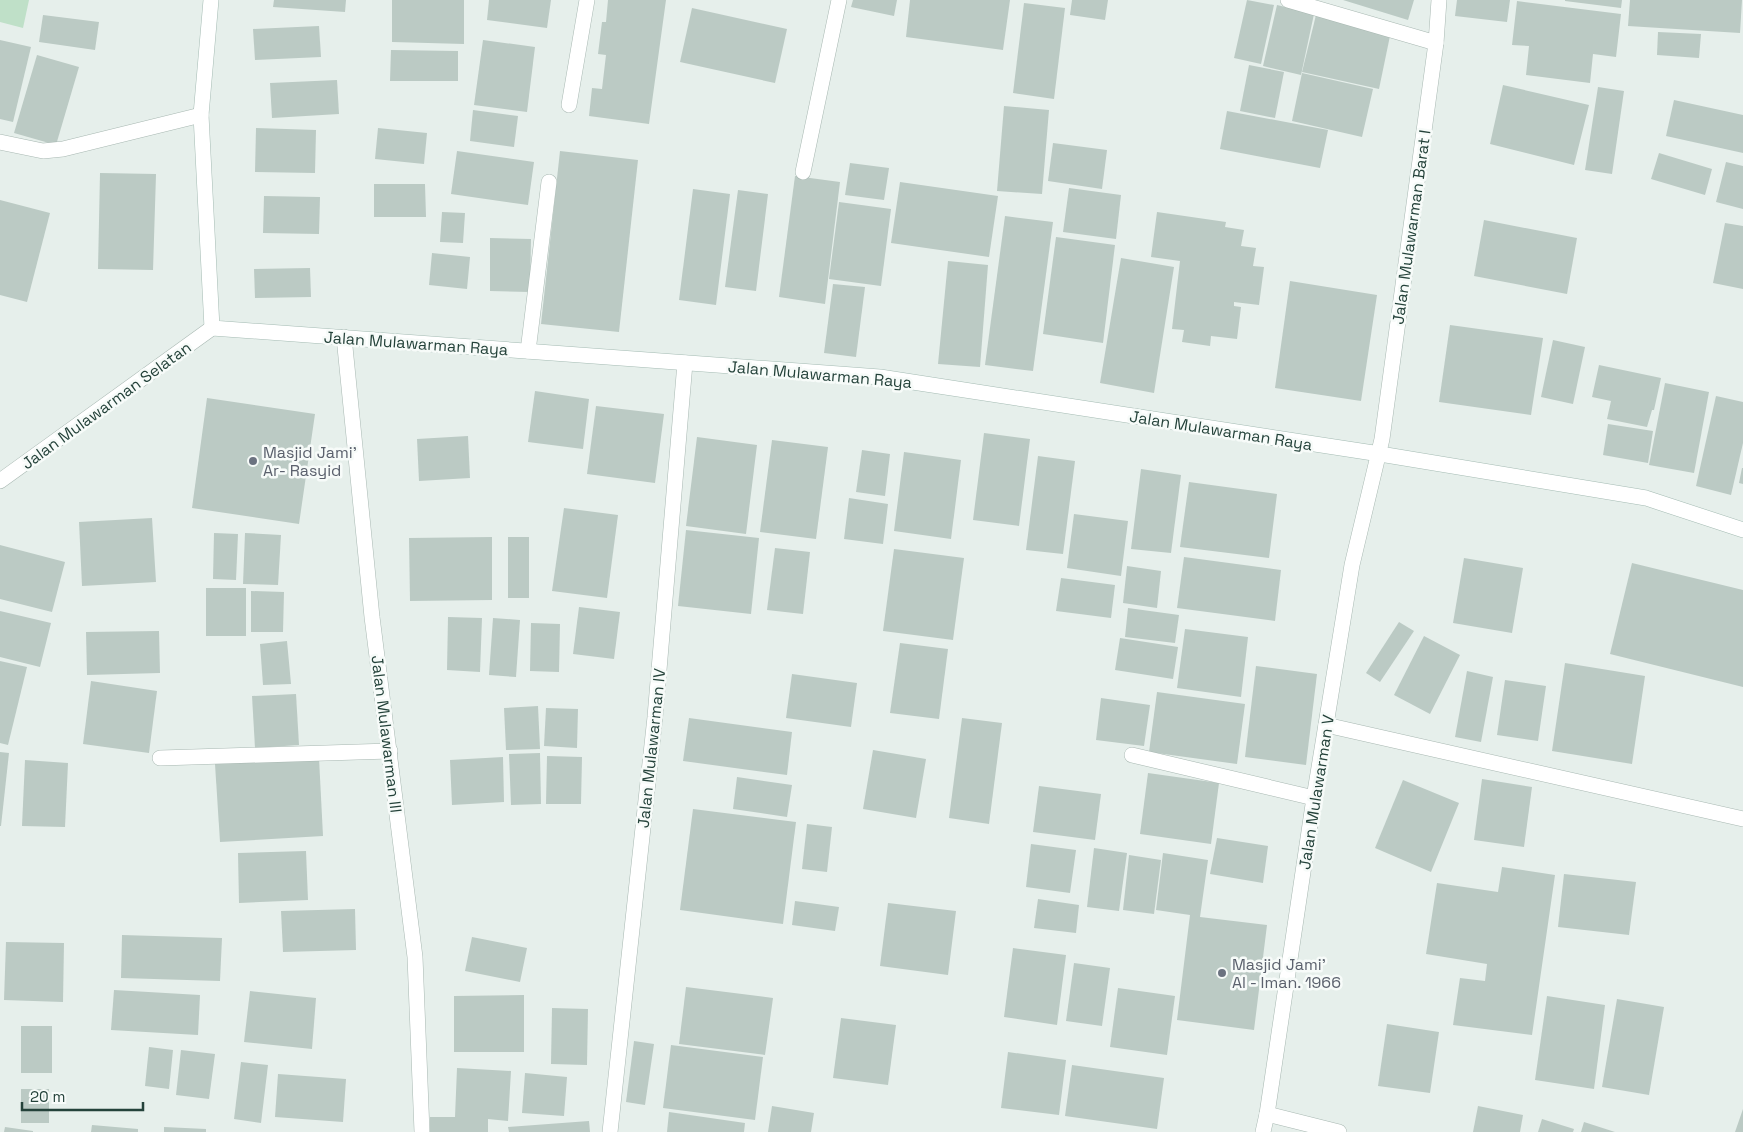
<svg xmlns="http://www.w3.org/2000/svg" width="1743" height="1132" viewBox="0 0 1743 1132" font-family="'Space Grotesk',sans-serif">
  <style>
    .green { fill: #bfe0c8 }
    .building { fill: #bbcac4 }
    .lines { fill: none; stroke-linecap: round; stroke-linejoin: round }
    .minor-casing { stroke: #a8b8b2; stroke-width: 16 }
    .tertiary-casing { stroke: #a8b8b2; stroke-width: 16 }
    .secondary-casing { stroke: #a4bbb3; stroke-width: 16 }
    .minor { stroke: #fff; stroke-width: 15 }
    .tertiary { stroke: #fff; stroke-width: 15 }
    .secondary { stroke: #fff; stroke-width: 15 }
    .worship-dot { fill: #6b7280; stroke: #f7fbf9; stroke-width: 2 }
    .labels { text-anchor: middle; stroke-width: 5; stroke-linejoin: round; paint-order: stroke }
    .street-label { font-size: 16px; fill: #24423a; stroke: #f7fbf9 }
    .worship-label { font-size: 16px; fill: #5b616d; stroke: #f7fbf9; text-anchor: start }
  </style>
  <rect width="100%" height="100%" fill="#e6efeb"/>
  <polygon class="green" points="0,0 29,0 23,28 0,22"/>
  <g class="building">
    <polygon points="274,0 346,0 345,12 273,7"/>
    <polygon points="392,0 464,0 464,44 392,42"/>
    <polygon points="489,0 551,0 547,28 487,20"/>
    <polygon points="608,0 666,0 649,124 589,116 592,88 602,89 606,55 598,54 602,22 606,22"/>
    <polygon points="853,0 897,0 894,16 851,7"/>
    <polygon points="910,0 1010,0 1003,50 906,37"/>
    <polygon points="1072,0 1108,0 1105,20 1070,15"/>
    <polygon points="1247,0 1274,5 1261,64 1234,58"/>
    <polygon points="1343,0 1414,0 1408,20"/>
    <polygon points="1457,0 1510,0 1507,22 1455,16"/>
    <polygon points="1565,0 1622,0 1621,8 1565,1"/>
    <polygon points="1630,0 1742,0 1740,33 1628,26"/>
    <polygon points="1517,1 1621,14 1616,57 1593,54 1590,83 1526,75 1529,46 1512,45"/>
    <polygon points="1024,3 1065,8 1054,99 1013,93"/>
    <polygon points="1277,5 1314,14 1301,75 1263,66"/>
    <polygon points="692,8 787,29 775,83 680,62"/>
    <polygon points="43,15 99,22 95,50 39,42"/>
    <polygon points="1316,15 1391,31 1379,89 1302,72"/>
    <polygon points="319,26 321,57 255,60 253,29"/>
    <polygon points="1658,32 1701,34 1699,58 1657,55"/>
    <polygon points="0,40 31,47 13,122 0,119"/>
    <polygon points="483,40 535,47 527,112 474,105"/>
    <polygon points="391,50 458,51 458,81 390,81"/>
    <polygon points="37,55 79,67 56,145 14,133"/>
    <polygon points="1249,65 1284,72 1275,118 1240,111"/>
    <polygon points="1302,73 1373,89 1362,137 1292,121"/>
    <polygon points="337,80 339,114 272,118 270,83"/>
    <polygon points="1503,85 1589,105 1574,165 1490,144"/>
    <polygon points="1598,87 1624,91 1612,174 1585,170"/>
    <polygon points="1674,100 1743,115 1743,153 1666,136"/>
    <polygon points="1004,106 1049,110 1042,194 997,191"/>
    <polygon points="473,110 518,116 514,147 470,141"/>
    <polygon points="1227,111 1328,130 1320,168 1220,149"/>
    <polygon points="256,128 316,130 315,173 255,172"/>
    <polygon points="378,128 427,133 424,164 375,159"/>
    <polygon points="1053,143 1107,150 1102,189 1048,181"/>
    <polygon points="457,151 534,162 528,205 451,194"/>
    <polygon points="560,151 638,160 619,332 541,324"/>
    <polygon points="1659,153 1712,169 1705,195 1651,179"/>
    <polygon points="1726,162 1743,166 1743,209 1716,202"/>
    <polygon points="850,163 889,168 884,200 845,195"/>
    <polygon points="100,173 156,174 153,270 98,269"/>
    <polygon points="795,176 840,182 825,304 779,297"/>
    <polygon points="900,182 998,196 989,257 891,243"/>
    <polygon points="374,184 425,184 426,217 374,217"/>
    <polygon points="1069,188 1121,195 1116,239 1063,232"/>
    <polygon points="693,189 730,194 716,305 679,300"/>
    <polygon points="738,190 768,194 756,291 725,287"/>
    <polygon points="264,196 320,197 319,234 263,233"/>
    <polygon points="0,200 50,213 27,302 0,295"/>
    <polygon points="839,202 891,209 881,286 829,279"/>
    <polygon points="442,212 465,213 463,243 440,242"/>
    <polygon points="1157,212 1226,222 1225,227 1244,230 1241,246 1256,248 1253,266 1264,267 1259,305 1234,302 1234,306 1241,307 1237,339 1211,336 1210,346 1182,342 1184,330 1172,329 1180,261 1151,257"/>
    <polygon points="1005,216 1053,222 1033,371 985,365"/>
    <polygon points="1484,220 1577,238 1567,294 1474,276"/>
    <polygon points="1725,223 1743,226 1743,289 1713,283"/>
    <polygon points="1056,237 1115,245 1103,343 1043,334"/>
    <polygon points="490,238 531,239 530,292 490,291"/>
    <polygon points="432,253 470,257 467,289 429,285"/>
    <polygon points="1121,258 1174,267 1154,393 1100,383"/>
    <polygon points="948,261 988,265 980,367 938,364"/>
    <polygon points="310,268 311,297 255,298 254,269"/>
    <polygon points="1290,281 1377,295 1361,401 1275,388"/>
    <polygon points="833,284 865,287 856,357 824,353"/>
    <polygon points="1450,325 1543,338 1531,415 1439,402"/>
    <polygon points="1553,340 1585,347 1573,404 1541,397"/>
    <polygon points="1599,365 1661,378 1654,410 1652,410 1647,427 1607,419 1611,401 1592,397"/>
    <polygon points="1665,383 1709,392 1694,473 1649,465"/>
    <polygon points="535,391 589,399 583,449 528,442"/>
    <polygon points="1716,396 1743,402 1743,443 1731,495 1696,486"/>
    <polygon points="207,398 315,414 299,524 192,508"/>
    <polygon points="596,406 664,414 655,483 587,474"/>
    <polygon points="1608,424 1653,431 1648,463 1603,455"/>
    <polygon points="984,433 1030,439 1019,526 973,520"/>
    <polygon points="468,436 470,478 419,481 417,439"/>
    <polygon points="697,437 757,445 746,534 686,526"/>
    <polygon points="772,440 828,447 816,539 760,532"/>
    <polygon points="862,450 890,454 885,496 856,492"/>
    <polygon points="904,452 961,460 951,539 894,531"/>
    <polygon points="1038,456 1075,461 1063,554 1026,550"/>
    <polygon points="1742,468 1743,468 1743,484 1739,483"/>
    <polygon points="1141,469 1181,475 1171,553 1131,549"/>
    <polygon points="1189,482 1277,494 1269,558 1180,547"/>
    <polygon points="849,498 888,504 883,544 844,539"/>
    <polygon points="564,508 618,515 607,598 552,591"/>
    <polygon points="1074,514 1128,521 1121,576 1067,568"/>
    <polygon points="152,518 156,582 82,586 79,522"/>
    <polygon points="686,530 759,538 751,614 678,606"/>
    <polygon points="214,533 238,534 236,580 213,579"/>
    <polygon points="245,533 281,535 278,585 243,584"/>
    <polygon points="492,537 492,600 410,601 409,538"/>
    <rect x="508" y="537" width="21" height="61"/>
    <polygon points="0,545 65,562 52,612 0,599"/>
    <polygon points="775,548 810,552 803,614 767,610"/>
    <polygon points="894,549 964,558 953,640 883,631"/>
    <polygon points="1184,557 1281,570 1275,621 1177,608"/>
    <polygon points="1464,558 1523,568 1512,633 1453,623"/>
    <polygon points="1632,563 1743,590 1743,687 1610,654"/>
    <polygon points="1127,566 1161,571 1157,608 1123,603"/>
    <polygon points="1061,578 1115,585 1111,618 1056,611"/>
    <rect x="206" y="588" width="40" height="48"/>
    <polygon points="251,591 284,592 283,632 251,632"/>
    <polygon points="579,607 620,612 614,659 573,654"/>
    <polygon points="1128,608 1179,615 1175,643 1125,637"/>
    <polygon points="0,611 51,623 40,667 0,657"/>
    <polygon points="448,617 482,618 480,672 447,670"/>
    <polygon points="493,618 520,620 516,677 489,675"/>
    <polygon points="1399,622 1414,631 1380,682 1366,673"/>
    <polygon points="531,623 560,624 559,672 530,671"/>
    <polygon points="1185,629 1248,637 1241,697 1177,688"/>
    <polygon points="159,631 160,673 87,675 86,632"/>
    <polygon points="1424,636 1460,655 1430,714 1394,695"/>
    <polygon points="1120,638 1178,647 1173,679 1115,670"/>
    <polygon points="287,641 291,684 263,685 260,644"/>
    <polygon points="900,643 948,649 939,719 890,713"/>
    <polygon points="0,661 27,667 8,745 0,743"/>
    <polygon points="1565,663 1645,676 1632,764 1552,751"/>
    <polygon points="1256,666 1317,674 1306,765 1245,757"/>
    <polygon points="1467,671 1493,677 1481,742 1455,737"/>
    <polygon points="792,674 857,683 851,727 786,718"/>
    <polygon points="1505,680 1546,686 1538,741 1497,735"/>
    <polygon points="91,681 157,691 149,753 83,744"/>
    <polygon points="1157,692 1245,704 1237,764 1149,752"/>
    <polygon points="296,694 299,745 255,748 252,696"/>
    <polygon points="1101,698 1150,705 1144,746 1096,740"/>
    <polygon points="538,706 540,749 506,750 504,708"/>
    <polygon points="546,708 578,709 577,748 544,746"/>
    <polygon points="689,718 792,732 787,775 683,761"/>
    <polygon points="962,718 1002,723 989,824 949,818"/>
    <polygon points="873,750 926,759 916,818 863,809"/>
    <polygon points="0,752 9,753 1,826 0,826"/>
    <polygon points="540,753 541,804 511,805 509,754"/>
    <polygon points="547,756 582,757 581,804 546,804"/>
    <polygon points="503,757 504,802 452,805 450,760"/>
    <polygon points="319,758 323,836 220,842 215,764"/>
    <polygon points="25,760 68,763 65,827 22,826"/>
    <polygon points="1148,773 1219,783 1211,844 1140,834"/>
    <polygon points="737,777 792,785 787,817 733,809"/>
    <polygon points="1482,779 1532,787 1524,847 1474,840"/>
    <polygon points="1403,780 1459,803 1431,872 1375,848"/>
    <polygon points="1039,786 1101,794 1095,840 1033,832"/>
    <polygon points="693,809 796,822 783,924 680,910"/>
    <polygon points="807,824 832,827 827,872 802,869"/>
    <polygon points="1217,838 1268,846 1263,883 1210,874"/>
    <polygon points="1031,844 1076,850 1070,893 1026,887"/>
    <polygon points="1094,848 1127,853 1119,911 1087,907"/>
    <polygon points="306,851 308,900 239,903 238,853"/>
    <polygon points="1163,853 1208,860 1200,917 1267,925 1254,1030 1177,1020 1190,915 1156,910"/>
    <polygon points="1129,855 1161,860 1154,914 1123,910"/>
    <polygon points="1502,867 1555,875 1532,1035 1453,1025 1460,978 1485,981 1487,964 1426,954 1437,883 1498,892"/>
    <polygon points="1564,874 1636,882 1629,935 1558,927"/>
    <polygon points="1038,899 1079,905 1076,933 1034,928"/>
    <polygon points="795,901 839,907 835,931 792,925"/>
    <polygon points="888,903 956,911 948,975 880,966"/>
    <polygon points="355,909 356,950 283,952 281,911"/>
    <polygon points="122,935 222,938 220,981 121,978"/>
    <polygon points="472,937 527,948 520,982 465,971"/>
    <polygon points="6,942 64,943 63,1002 4,1000"/>
    <polygon points="1013,948 1066,955 1057,1025 1004,1017"/>
    <polygon points="1074,963 1110,968 1102,1026 1066,1021"/>
    <polygon points="686,987 773,998 765,1055 679,1044"/>
    <polygon points="1118,988 1175,996 1167,1055 1110,1047"/>
    <polygon points="114,990 200,995 198,1035 111,1030"/>
    <polygon points="250,991 316,998 312,1049 244,1042"/>
    <polygon points="524,995 524,1052 454,1052 454,996"/>
    <polygon points="1547,996 1605,1005 1594,1089 1535,1080"/>
    <polygon points="1617,999 1664,1007 1649,1095 1602,1087"/>
    <polygon points="552,1008 588,1009 587,1065 551,1064"/>
    <polygon points="841,1018 896,1025 888,1085 833,1078"/>
    <polygon points="1387,1024 1439,1032 1430,1093 1378,1086"/>
    <rect x="21" y="1026" width="31" height="47"/>
    <polygon points="634,1041 654,1044 645,1105 626,1102"/>
    <polygon points="671,1045 763,1057 755,1120 663,1108"/>
    <polygon points="149,1047 173,1050 169,1089 145,1086"/>
    <polygon points="181,1050 215,1054 209,1099 176,1095"/>
    <polygon points="1008,1052 1066,1060 1059,1115 1001,1108"/>
    <polygon points="241,1062 268,1065 261,1123 234,1119"/>
    <polygon points="1072,1065 1164,1078 1157,1129 1065,1116"/>
    <polygon points="457,1068 511,1071 508,1121 488,1119 488,1132 430,1132 430,1117 455,1117"/>
    <polygon points="525,1073 567,1077 564,1116 522,1113"/>
    <polygon points="278,1074 346,1079 343,1122 275,1117"/>
    <rect x="21" y="1089" width="28" height="34"/>
    <polygon points="772,1106 814,1113 811,1132 768,1132"/>
    <polygon points="1478,1106 1523,1115 1520,1132 1473,1132"/>
    <polygon points="1743,1109 1743,1132 1735,1132"/>
    <polygon points="669,1112 745,1123 744,1132 667,1132"/>
    <polygon points="1542,1119 1574,1129 1573,1132 1538,1132"/>
    <polygon points="589,1121 590,1132 509,1132 508,1127"/>
    <polygon points="1584,1122 1615,1132 1581,1132"/>
    <polygon points="92,1125 138,1129 138,1132 91,1132"/>
    <polygon points="5,1127 33,1131 33,1132 4,1132"/>
    <polygon points="164,1127 206,1129 206,1132 164,1132"/>
  </g>
  <g class="lines">
    <defs>
      <g id="minor">
        <polyline points="1288,0 1436,43"/>
        <polyline points="569,105 587,0"/>
        <polyline points="0,142 43,151 63,149 201,115"/>
        <polyline points="803,172 839,0"/>
        <polyline points="344,337 372,617 415,957 422,1132"/>
        <polyline points="528,351 549,182"/>
        <polyline points="1326,725 1743,819"/>
        <polyline points="1132,755 1314,798"/>
        <polyline points="160,758 390,751"/>
        <polyline points="1267,1114 1339,1132"/>
        <polyline points="610,1132 655,717 685,363"/>
        <polyline points="1263,1132 1267,1114 1314,798 1352,565 1382,439 1436,43 1439,0"/>
      </g>
      <polyline id="tertiary" points="0,481 212,328"/>
      <polyline id="secondary" points="211,0 201,115 212,328 880,377 1380,454 1646,498 1743,530"/>
    </defs>
    <use href="#minor" class="minor-casing"/>
    <use href="#tertiary" class="tertiary-casing"/>
    <use href="#secondary" class="secondary-casing"/>
    <use href="#minor" class="minor"/>
    <use href="#tertiary" class="tertiary"/>
    <use href="#secondary" class="secondary"/>
  </g>
  <g class="worship-dot">
    <circle cx="253" cy="461" r="5"/>
    <circle cx="1222" cy="973" r="5"/>
  </g>
  <g class="labels">
    <g class="street-label">
      <text transform="translate(1411 227) rotate(-82)" y="6">Jalan Mulawarman Barat I</text>
      <text transform="translate(416 343) rotate(4)" y="6">Jalan Mulawarman Raya</text>
      <text transform="translate(820 374) rotate(5)" y="6">Jalan Mulawarman Raya</text>
      <text transform="translate(106 405) rotate(-36)" y="6">Jalan Mulawarman Selatan</text>
      <text transform="translate(1221 430) rotate(9)" y="6">Jalan Mulawarman Raya</text>
      <text transform="translate(387 734) rotate(83)" y="6">Jalan Mulawarman III</text>
      <text transform="translate(651 748) rotate(-84)" y="6">Jalan Mulawarman IV</text>
      <text transform="translate(1316 792) rotate(-81)" y="6">Jalan Mulawarman V</text>
    </g>
    <g class="worship-label">
      <text x="263" y="458">Masjid Jami'<tspan x="263" dy="18">Ar- Rasyid</tspan></text>
      <text x="1232" y="970">Masjid Jami'<tspan x="1232" dy="18">Al - Iman. 1966</tspan></text>
    </g>
  </g>
  <path d="M22 1102v8h121v-8" fill="none" stroke="#24423a" stroke-width="2.5"/>
  <text x="30" y="1102" font-size="15" fill="#24423a" stroke="#f7fbf9" stroke-width="4" paint-order="stroke">20 m</text>
</svg>
